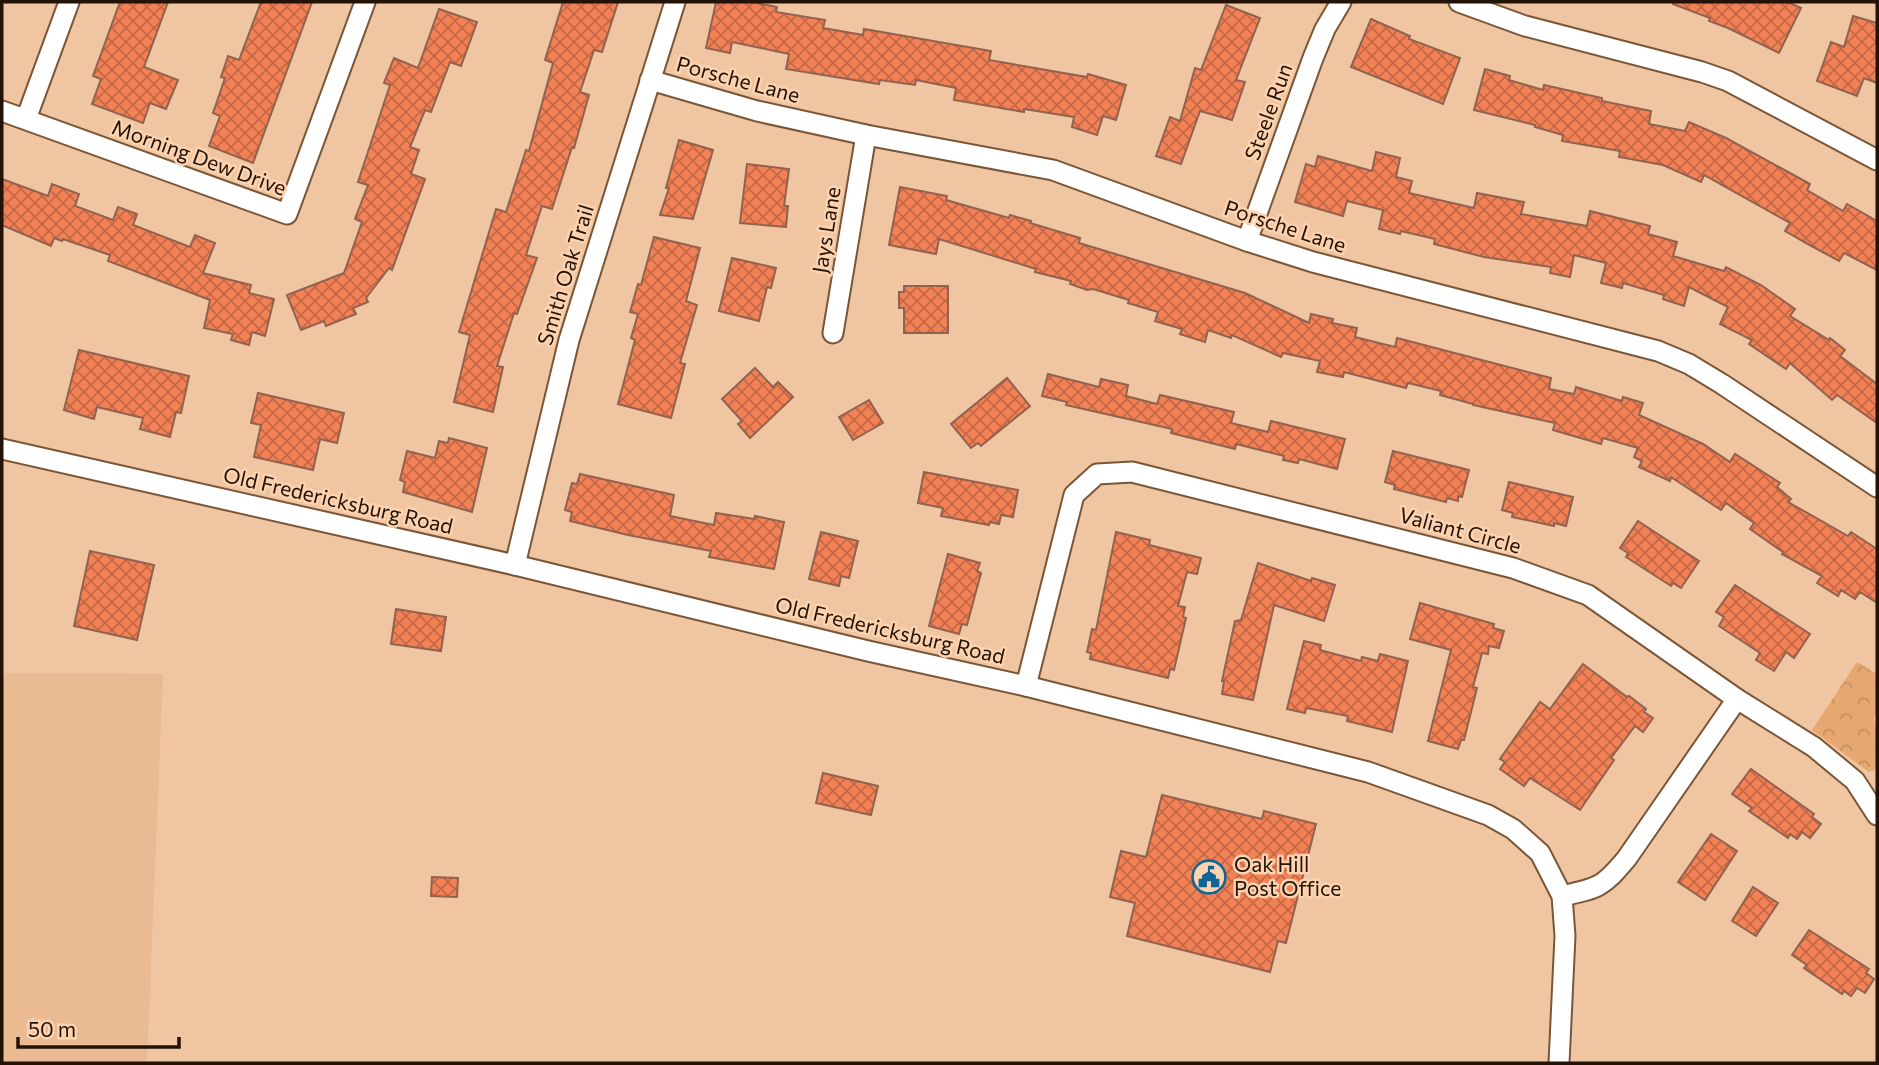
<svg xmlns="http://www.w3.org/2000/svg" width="1879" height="1065" viewBox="0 0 1879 1065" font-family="Commissioner,sans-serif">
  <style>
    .built { fill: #eaba92 }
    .park { fill: url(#park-crowns) }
    .building { fill: url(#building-cross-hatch); stroke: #916250; stroke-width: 2 }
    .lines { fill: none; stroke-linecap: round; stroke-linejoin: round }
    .minor-casing { stroke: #7b5636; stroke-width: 23 }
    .minor { stroke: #fff; stroke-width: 19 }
    .labels { text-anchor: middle; stroke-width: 5; stroke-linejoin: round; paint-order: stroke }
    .street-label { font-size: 21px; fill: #221306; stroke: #fdd2ae }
    .poi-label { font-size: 21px; fill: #221306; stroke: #fdd2ae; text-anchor: start }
  </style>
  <defs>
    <pattern id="park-crowns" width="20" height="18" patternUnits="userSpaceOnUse" patternTransform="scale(1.75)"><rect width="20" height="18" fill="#e6a771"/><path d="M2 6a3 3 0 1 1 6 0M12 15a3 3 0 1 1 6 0" fill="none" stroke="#c58f60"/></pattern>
    <pattern id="building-cross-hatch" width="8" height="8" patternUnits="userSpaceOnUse" patternTransform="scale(1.75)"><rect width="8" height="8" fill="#f38156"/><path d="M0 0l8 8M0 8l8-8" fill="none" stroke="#c46845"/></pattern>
  </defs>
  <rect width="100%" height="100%" fill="#f0c5a2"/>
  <polygon class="built" points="2,673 163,674 147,1063 2,1063"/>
  <polygon class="park" points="1857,662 1877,674 1877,710 1874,719 1877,735 1877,769 1869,772 1812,730"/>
  <g class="building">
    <polygon points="120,2 168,2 144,67 178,80 166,109 150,103 143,123 92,104 101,79 93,76"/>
    <polygon points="261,2 312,2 253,163 209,146 220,116 213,113 225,78 221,77 228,56 239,60"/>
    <polygon points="563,2 618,2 602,52 594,50 580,92 589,95 574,148 572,147 552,209 542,206 526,255 537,258 517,314 514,313 497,366 503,367 493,412 454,402 470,335 459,332 496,209 506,212 526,150 529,151 553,63 545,60"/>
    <polygon points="716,2 752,2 777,7 776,12 825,20 823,28 863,35 864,29 991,51 989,60 1087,77 1088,74 1126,85 1116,120 1103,116 1097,135 1072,127 1074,117 1024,109 1024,112 954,100 956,88 916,80 915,85 880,80 879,84 786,69 789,54 732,42 730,53 706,48"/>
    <polygon points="1673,2 1788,2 1801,8 1779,53 1728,28 1709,21 1710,18 1673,4"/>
    <polygon points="1226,5 1260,18 1236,80 1245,82 1232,120 1200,111 1181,164 1156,156 1170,117 1180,121 1195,68 1201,70"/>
    <polygon points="439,9 477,22 461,66 450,62 431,112 425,110 410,147 419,150 411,174 425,179 392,270 389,268 366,298 368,302 353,308 356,314 326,326 324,321 301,330 287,295 344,273 362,222 355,219 368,185 358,182 390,85 384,83 394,58 418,68"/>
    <polygon points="1853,16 1877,23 1877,83 1864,78 1857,96 1817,81 1831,42 1844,47"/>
    <polygon points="1371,19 1410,36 1409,39 1460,58 1443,104 1351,67"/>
    <polygon points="1485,69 1510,76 1509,80 1543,90 1544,85 1602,98 1602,101 1651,111 1649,124 1685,131 1689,122 1726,138 1810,184 1807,190 1843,211 1847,204 1877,221 1877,270 1844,253 1839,261 1806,243 1785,231 1790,223 1704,175 1701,182 1663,165 1619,157 1620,151 1562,141 1563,135 1535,127 1535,125 1474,110"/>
    <polygon points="679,140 713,150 693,219 660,215 669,188 666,188"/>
    <polygon points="1376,152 1400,158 1396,177 1412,181 1409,193 1474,208 1477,193 1524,202 1521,214 1587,226 1590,211 1650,226 1648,234 1677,242 1673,256 1724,271 1726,267 1761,285 1795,309 1790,316 1829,340 1830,338 1845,350 1840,356 1877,384 1877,423 1837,395 1832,400 1790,363 1786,369 1749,344 1752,340 1720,324 1728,307 1689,287 1684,306 1663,299 1664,295 1623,283 1622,288 1601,283 1606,263 1574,255 1570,277 1550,273 1551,267 1484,257 1434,244 1435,239 1401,231 1400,234 1379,229 1383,210 1347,201 1343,216 1295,202 1306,164 1315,167 1318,156 1372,171"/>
    <polygon points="747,164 789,169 784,206 788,206 786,227 740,223"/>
    <polygon points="2,179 48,196 52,184 79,194 75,206 113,220 118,207 137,214 133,225 190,247 195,235 215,243 203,273 251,285 249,293 274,299 265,336 252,332 249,345 231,340 233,334 204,328 210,300 108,261 110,255 63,239 62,241 54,238 51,246 2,225"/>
    <polygon points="900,187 947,196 946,200 1009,218 1010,215 1031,221 1030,223 1080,238 1079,243 1245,293 1309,323 1311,314 1333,319 1332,323 1357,328 1355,337 1395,347 1397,338 1551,378 1549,389 1574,394 1576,387 1622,401 1623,397 1643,403 1639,415 1703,444 1730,462 1735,454 1780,483 1777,487 1791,499 1788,502 1848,536 1851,532 1877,549 1877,603 1860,592 1855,599 1841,590 1838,596 1817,583 1822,576 1782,554 1783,552 1750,529 1754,523 1726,503 1721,510 1671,477 1670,481 1639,467 1642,461 1634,457 1638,448 1603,438 1601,444 1553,430 1555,423 1473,405 1473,404 1440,395 1441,391 1408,383 1406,388 1344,372 1343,377 1317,372 1320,361 1283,353 1281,357 1232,335 1231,338 1208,330 1205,342 1180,334 1182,329 1155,321 1158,312 1128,303 1129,300 1093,289 1087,290 1070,284 1071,281 1035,272 1036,269 939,239 936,254 889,245"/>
    <polygon points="654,237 700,248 686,301 697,305 680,363 685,364 671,418 618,404 635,340 631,338 638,314 630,312 638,284 641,285"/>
    <polygon points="732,258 776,268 771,288 767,287 759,321 719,311"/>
    <polygon points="904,286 948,286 948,333 904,333 904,308 899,308 899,292 904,292"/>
    <polygon points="79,350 189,376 181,413 176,412 170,437 140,429 143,418 97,407 94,419 64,410"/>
    <polygon points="755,368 773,387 778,382 793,397 750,438 738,424 742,421 722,399"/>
    <polygon points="1048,374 1099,387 1101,379 1128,385 1126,396 1157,404 1160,395 1234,412 1231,423 1268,432 1271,421 1345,439 1337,469 1299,459 1298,463 1283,460 1284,456 1236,444 1235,449 1171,433 1172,429 1066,405 1067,402 1042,396"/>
    <polygon points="1007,378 1030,406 981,446 978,443 971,448 951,424"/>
    <polygon points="258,393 344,413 337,443 320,439 313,470 254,457 261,425 251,423"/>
    <polygon points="869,400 883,423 853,440 839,417"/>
    <polygon points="449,438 487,448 472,512 403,492 405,482 400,480 407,451 435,458 439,441 448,443"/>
    <polygon points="1393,451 1469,470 1462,497 1458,496 1458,501 1447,498 1446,502 1394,489 1395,485 1385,482"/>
    <polygon points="924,472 1018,490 1013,517 1001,515 999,524 990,522 989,525 941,516 943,508 918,503"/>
    <polygon points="580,474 674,495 670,516 714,525 716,513 754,519 755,516 784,522 774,569 709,557 711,551 628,535 570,521 572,512 565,510 572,483 577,484"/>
    <polygon points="1509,482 1573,497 1566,526 1554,523 1554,526 1512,517 1513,513 1502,510"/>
    <polygon points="1638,521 1699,561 1681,588 1673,583 1671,586 1626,557 1628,553 1620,548"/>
    <polygon points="821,532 858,541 849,578 841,576 839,586 809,579"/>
    <polygon points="1116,532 1150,540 1149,545 1201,558 1197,574 1187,572 1178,606 1185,607 1183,617 1186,618 1174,670 1170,669 1168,678 1090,659 1091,653 1087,652 1092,629 1096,630"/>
    <polygon points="90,551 154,565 137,640 74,626"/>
    <polygon points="948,554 980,563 977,571 981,573 967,625 962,624 959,634 929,626"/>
    <polygon points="1258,563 1311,581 1312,578 1335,585 1324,621 1274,605 1253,700 1222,694 1224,681 1222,681 1235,621 1241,620"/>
    <polygon points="1735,585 1810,634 1794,658 1786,652 1774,671 1756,660 1760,653 1719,626 1724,617 1716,612"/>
    <polygon points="1420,603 1494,624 1493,628 1504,631 1499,648 1489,646 1488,654 1482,653 1473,687 1477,688 1464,740 1461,740 1458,749 1428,741 1451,650 1410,639"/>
    <polygon points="396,609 446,617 441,651 391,644"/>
    <polygon points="1304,641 1321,645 1320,650 1361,661 1362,657 1378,661 1380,654 1408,661 1392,732 1347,721 1348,716 1306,708 1305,713 1287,709"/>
    <polygon points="1583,664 1627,697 1629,696 1646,709 1644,712 1653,718 1643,732 1635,726 1611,758 1614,760 1580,810 1530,778 1524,786 1500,769 1505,762 1500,759 1540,702 1550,709"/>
    <polygon points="1751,769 1814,814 1812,817 1821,824 1810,838 1802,832 1797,839 1790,834 1788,838 1749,811 1752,808 1732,794"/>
    <polygon points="823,773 878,786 871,815 816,803"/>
    <polygon points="1162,795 1262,819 1264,811 1316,824 1286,943 1278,941 1270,972 1127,936 1135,903 1110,897 1121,851 1146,857"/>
    <polygon points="1711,834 1737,851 1705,900 1678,882"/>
    <polygon points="432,877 458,878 457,897 431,896"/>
    <polygon points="1753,887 1778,903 1756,936 1732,921"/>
    <polygon points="1809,930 1869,969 1866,973 1874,979 1865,993 1857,988 1851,996 1844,991 1842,994 1804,968 1807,965 1792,955"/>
  </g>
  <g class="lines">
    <defs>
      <g id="minor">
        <polyline points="1459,2 1525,26 1702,72 1728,81 1877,160"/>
        <polyline points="650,80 757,111 866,135 1053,170 1247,241 1313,262 1658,351 1689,364 1722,384 1877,487"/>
        <polyline points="2,111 287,214 365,2"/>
        <polyline points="26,119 69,2"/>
        <polyline points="1247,241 1313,58 1325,29 1341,2"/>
        <polyline points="833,333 866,135"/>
        <polyline points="2,449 515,565 868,651 1026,686 1368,772 1488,815 1513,829 1540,853 1562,896 1565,936 1559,1063"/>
        <polyline points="515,565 569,340 675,2"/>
        <polyline points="1026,686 1074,495 1097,474 1132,472 1513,568 1588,595 1737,699 1814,747 1855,781 1877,815"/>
        <path d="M1562,896C1599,888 1603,887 1627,858L1737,699"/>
      </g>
    </defs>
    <use href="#minor" class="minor-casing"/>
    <use href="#minor" class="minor"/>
  </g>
  <defs>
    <symbol id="civic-ring" viewBox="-11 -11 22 22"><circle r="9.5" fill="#fdd2ae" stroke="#0e6596" stroke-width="1.5"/><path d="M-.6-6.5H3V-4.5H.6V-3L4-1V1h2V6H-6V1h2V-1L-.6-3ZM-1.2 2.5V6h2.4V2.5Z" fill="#0e6596"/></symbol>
  </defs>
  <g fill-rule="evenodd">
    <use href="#civic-ring" x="1190" y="858" width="38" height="38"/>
  </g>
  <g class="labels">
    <g class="street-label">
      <text transform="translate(738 80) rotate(15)" y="7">Porsche Lane</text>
      <text transform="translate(1269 112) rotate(-70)" y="7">Steele Run</text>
      <text transform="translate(199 158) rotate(20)" y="7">Morning Dew Drive</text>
      <text transform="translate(1285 227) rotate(18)" y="7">Porsche Lane</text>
      <text transform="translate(827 230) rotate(-81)" y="7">Jays Lane</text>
      <text transform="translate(566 275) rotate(-73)" y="7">Smith Oak Trail</text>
      <text transform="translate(338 501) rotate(13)" y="7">Old Fredericksburg Road</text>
      <text transform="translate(1460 531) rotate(15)" y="7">Valiant Circle</text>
      <text transform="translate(890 631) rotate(13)" y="7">Old Fredericksburg Road</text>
    </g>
    <g class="poi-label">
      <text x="1234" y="872">Oak Hill<tspan x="1234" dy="24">Post Office</tspan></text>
    </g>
  </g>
  <rect width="1879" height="1065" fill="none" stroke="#221306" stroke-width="7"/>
  <path d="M18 1037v10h161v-10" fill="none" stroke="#221306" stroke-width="3.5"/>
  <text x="28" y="1037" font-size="21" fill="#221306" stroke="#fdd2ae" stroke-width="5" paint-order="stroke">50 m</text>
</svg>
